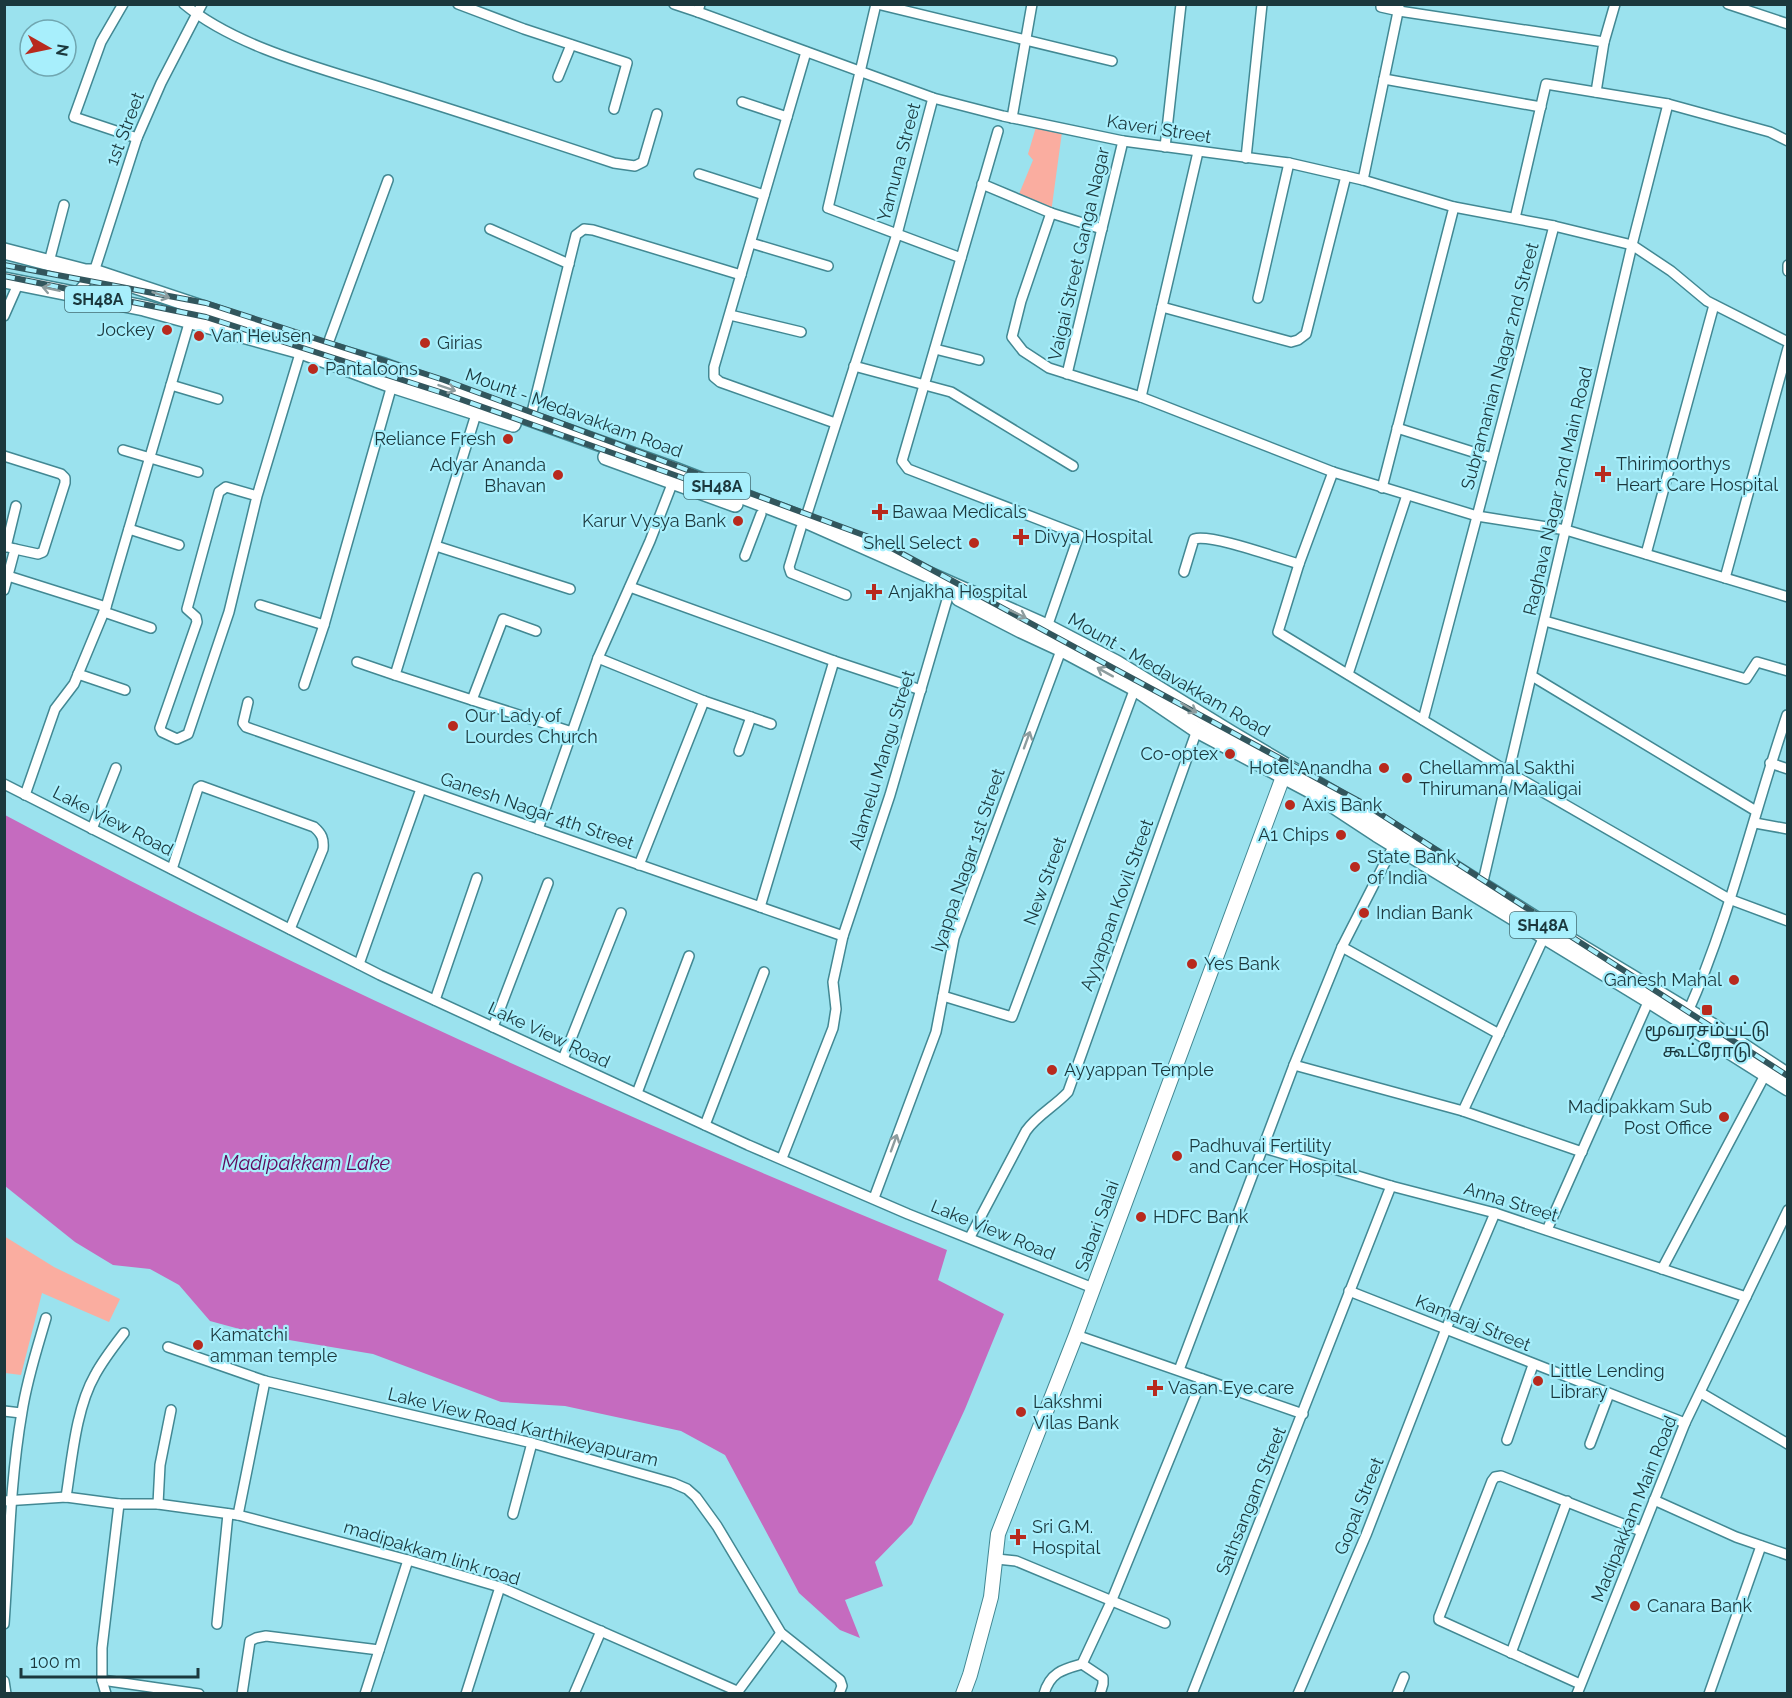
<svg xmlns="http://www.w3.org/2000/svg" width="1792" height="1698" viewBox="0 0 1792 1698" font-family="Raleway,'Noto Sans Tamil',sans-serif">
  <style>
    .green { fill: #faada0 }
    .water { fill: #c56bbf }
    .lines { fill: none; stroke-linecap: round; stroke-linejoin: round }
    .minor-casing { stroke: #428893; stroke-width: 12 }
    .secondary-casing { stroke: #428893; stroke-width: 16 }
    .primary-casing { stroke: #428893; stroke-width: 18 }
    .minor { stroke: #fff; stroke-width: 9 }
    .secondary { stroke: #fff; stroke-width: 14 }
    .primary { stroke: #fff; stroke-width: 15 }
    .rail-casing { stroke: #32565d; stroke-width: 6 }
    .rail { stroke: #a8effc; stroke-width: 4; stroke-dasharray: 11; stroke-linecap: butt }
    .oneway { stroke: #8d9c9e }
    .poi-dot { fill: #b82a1e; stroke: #a8effc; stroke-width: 2 }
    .labels { text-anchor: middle; stroke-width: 4.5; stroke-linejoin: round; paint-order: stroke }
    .shield { fill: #a8effc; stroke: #456f76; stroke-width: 1.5 }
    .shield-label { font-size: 16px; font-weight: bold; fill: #1b383d }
    .street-label { font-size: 18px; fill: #1b383d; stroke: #a8effc }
    .poi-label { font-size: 18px; fill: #1b383d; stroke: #a8effc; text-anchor: start }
    .water-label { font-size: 20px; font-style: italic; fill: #5f095c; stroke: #a8effc }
  </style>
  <rect width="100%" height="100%" fill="#9be2ee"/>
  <g class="green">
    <polygon points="1036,127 1062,132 1051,213 1017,199 1033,160 1028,154"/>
    <polygon points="4,1236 54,1267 120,1299 109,1322 42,1293 21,1375 5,1373"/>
  </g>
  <path class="water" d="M5,815C309,979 627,1118 947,1250L938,1280L1004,1314L965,1409L912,1524L875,1562L883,1586L845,1600L860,1638L840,1630L799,1593L725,1455L681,1431L565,1406L501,1402L373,1354L265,1336L210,1321L179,1285L150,1269L113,1265L75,1242L5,1186Z"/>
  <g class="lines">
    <defs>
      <g id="minor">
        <polyline points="123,4 101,42 74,117 137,138"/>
        <path d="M184,4C237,48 324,69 389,90C464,113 539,138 614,163L635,166L643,162L657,114"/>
        <polyline points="458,4 524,29 627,63 614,109"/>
        <polyline points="674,4 698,12"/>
        <polyline points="700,4 698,12 933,98 1003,116 1123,141 1289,163 1363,180 1454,207 1554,226 1632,245 1671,271 1707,301 1788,342"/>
        <polyline points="876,4 828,208 961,258"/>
        <polyline points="877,4 1112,61"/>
        <polyline points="1381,4 1381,7 1399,11 1604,42 1596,92"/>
        <polyline points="1728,4 1788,24"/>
        <polyline points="1604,42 1615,4"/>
        <polyline points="806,52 714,367 714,377 720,382 835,423"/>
        <polyline points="558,77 571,45"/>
        <polyline points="1384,79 1541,107"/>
        <polyline points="742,102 787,117"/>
        <polyline points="1012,118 1032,4"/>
        <polyline points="998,131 902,461 908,469 1079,535 1047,627"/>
        <polyline points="1165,147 1181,4"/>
        <polyline points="1246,158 1262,4"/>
        <polyline points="699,174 764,195"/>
        <polyline points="1363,180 1399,7"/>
        <polyline points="982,184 1051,213 1102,229"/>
        <polyline points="1051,213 1021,301 1012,337 1023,351 1049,368 1141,397 1333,472 1477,516 1566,530 1788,597"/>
        <polyline points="1515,218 1546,84 1668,104 1770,132 1788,141"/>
        <polyline points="490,229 569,264"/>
        <polyline points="751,243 828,266"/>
        <polyline points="49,262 64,205"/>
        <polyline points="1788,265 1788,271"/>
        <polyline points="76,294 94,272 137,138 161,83 202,4"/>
        <polyline points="1258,298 1289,163"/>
        <polyline points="1162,307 1291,342 1298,340 1306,334 1346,176"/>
        <polyline points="730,315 801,332"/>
        <polyline points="4,316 19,282"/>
        <polyline points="326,349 388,180"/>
        <polyline points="935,349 979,360"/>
        <polyline points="854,366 951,392 1073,466"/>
        <polyline points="1067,374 1123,141"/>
        <polyline points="171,385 218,399"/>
        <polyline points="1141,397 1198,152"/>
        <polyline points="530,420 576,235 584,229 593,230 741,275"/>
        <polyline points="1397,428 1492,458"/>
        <polyline points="123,450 198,472"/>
        <polyline points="4,456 61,474 65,478 65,483 43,552 38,554 15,549"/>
        <polyline points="1333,472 1299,564 1278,632 1510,773 1729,899 1788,921"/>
        <polyline points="1382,488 1454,207"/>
        <polyline points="257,496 229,612 188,734 177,739 162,732 160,728 197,622 196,617 187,609 219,492 226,487 257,496 302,347"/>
        <polyline points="805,520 897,234 933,98"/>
        <polyline points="801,528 789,567 791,573 846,595"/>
        <polyline points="129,529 179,545"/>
        <polyline points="4,546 15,549 4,590"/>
        <polyline points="436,546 570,589"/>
        <polyline points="6,547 16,506"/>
        <polyline points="1646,554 1714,305"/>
        <polyline points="745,556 761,514"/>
        <path d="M1184,572L1194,539C1213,534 1277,558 1299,564"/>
        <polyline points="8,576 106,607"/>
        <polyline points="1725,578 1788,348"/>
        <polyline points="630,587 834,661"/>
        <polyline points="260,605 324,625"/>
        <polyline points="104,612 151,628"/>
        <polyline points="1545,621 1746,679 1757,662 1788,671"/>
        <polyline points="536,631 503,619 472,700 572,732"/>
        <polyline points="598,658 704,701 639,865"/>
        <polyline points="357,662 395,675"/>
        <polyline points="78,674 125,690"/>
        <polyline points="1348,674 1407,495"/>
        <polyline points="1532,676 1756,811"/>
        <polyline points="304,685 324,625 392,385"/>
        <polyline points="472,700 395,675 477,411"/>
        <polyline points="704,701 771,724"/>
        <polyline points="248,702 243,723 246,727 843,936"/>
        <polyline points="1423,720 1554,226"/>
        <polyline points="739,751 751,717"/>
        <polyline points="1770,763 1788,769"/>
        <polyline points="4,784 380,975 493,1027 748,1145 908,1214 1093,1288"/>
        <polyline points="25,795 55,709 74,684 106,607 190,320"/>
        <polyline points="1755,823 1788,829"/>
        <polyline points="92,829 116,768"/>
        <polyline points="538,829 598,658 650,541 674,479"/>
        <path d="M172,869L198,788L201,786L314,827C322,834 324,839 323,849L290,929"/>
        <polyline points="1481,890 1632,245 1668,104"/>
        <polyline points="760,907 834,661 921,690"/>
        <polyline points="1342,947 1499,1034"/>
        <polyline points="359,964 421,789"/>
        <polyline points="943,996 1012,1017 1135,688"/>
        <polyline points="435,1000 477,878"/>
        <path d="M1687,1014C1730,918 1753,815 1787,715"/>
        <polyline points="493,1027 548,883"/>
        <polyline points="563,1059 621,913"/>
        <polyline points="1294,1065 1463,1111 1582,1152"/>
        <polyline points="637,1093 689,956"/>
        <polyline points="1463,1111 1544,937"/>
        <polyline points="705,1125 764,972"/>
        <polyline points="1264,1148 1391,1186 1495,1213 1746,1297"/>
        <polyline points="782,1158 833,1028 836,1009 833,982 843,936 890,795 949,593"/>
        <polyline points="874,1198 936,1032 954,938 1063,645"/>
        <polyline points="1547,1230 1649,1000"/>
        <path d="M970,1237L1026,1131C1037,1115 1054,1107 1068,1092L1197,730"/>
        <polyline points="1662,1269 1765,1075"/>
        <polyline points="1349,1291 1685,1423"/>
        <polyline points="1076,1335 1303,1414"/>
        <polyline points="168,1347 265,1381 532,1443 673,1483 687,1489 696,1497 717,1526 781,1633 840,1680 842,1686 839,1694"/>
        <polyline points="1179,1370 1294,1065 1342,947 1395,843"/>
        <polyline points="1701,1393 1788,1444"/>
        <polyline points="4,1411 21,1413"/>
        <polyline points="1507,1440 1533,1365"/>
        <polyline points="1590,1444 1609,1394"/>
        <path d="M66,1497C72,1459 76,1408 95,1375C103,1360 114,1346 124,1333"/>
        <polyline points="1654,1500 1736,1537 1788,1555"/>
        <polyline points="4,1501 66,1497 119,1504 158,1504 238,1515 408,1560 500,1587 737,1691"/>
        <polyline points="158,1504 160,1465 171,1410"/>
        <polyline points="513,1514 532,1443"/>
        <polyline points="238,1515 265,1381"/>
        <polyline points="997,1559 1016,1561 1165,1623"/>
        <path d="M4,1624C9,1553 10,1481 22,1412C27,1379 37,1349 46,1318"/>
        <polyline points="217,1624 228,1514"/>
        <polyline points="1511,1653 1567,1501"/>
        <polyline points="1082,1664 1103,1678 1103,1684 1100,1694"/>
        <polyline points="102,1680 199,1694"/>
        <polyline points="4,1681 6,1694"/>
        <polyline points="1580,1684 1439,1620 1439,1617 1492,1481 1495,1477 1501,1476 1641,1531"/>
        <polyline points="106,1694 102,1680 102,1648 119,1504"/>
        <polyline points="242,1694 250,1641 256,1638 266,1636 379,1650"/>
        <polyline points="365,1694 408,1560"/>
        <polyline points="466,1694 500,1587"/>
        <polyline points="574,1694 601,1631"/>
        <polyline points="736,1694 781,1633"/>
        <path d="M1044,1694C1050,1672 1064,1669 1082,1664L1111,1602L1202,1379"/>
        <polyline points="1192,1694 1391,1186"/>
        <polyline points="1298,1694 1366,1535 1446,1329 1495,1213"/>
        <polyline points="1397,1694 1404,1677"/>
        <polyline points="1577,1694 1685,1423 1788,1210"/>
        <polyline points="1709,1694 1761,1546"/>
      </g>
      <polyline id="secondary" points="963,1694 970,1675 991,1597 998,1534 1076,1335 1287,766"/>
      <g id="primary">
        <polyline points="4,251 85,272 94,272 303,342 384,366 677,471 805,520 1047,627 1116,663 1230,733 1386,825 1548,927 1712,1026 1788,1076"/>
        <polyline points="4,280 144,308 301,351 392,385 513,424"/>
        <polyline points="606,457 735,504"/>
        <polyline points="959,598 1021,630 1062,649 1135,688 1197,730 1310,790 1377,834 1649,1000 1788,1088"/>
      </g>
    </defs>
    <use href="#minor" class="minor-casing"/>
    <use href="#secondary" class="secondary-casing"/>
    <use href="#primary" class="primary-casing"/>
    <use href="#minor" class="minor"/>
    <use href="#secondary" class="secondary"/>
    <use href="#primary" class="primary"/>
    <defs>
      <g id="rail">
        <polyline points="4,265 206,303 444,380 877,540 1368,806 1788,1076"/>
        <polyline points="4,276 206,317 440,392 700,484"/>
      </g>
    </defs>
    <use href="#rail" class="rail-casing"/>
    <use href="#rail" class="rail"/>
  </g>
  <defs><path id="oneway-shaft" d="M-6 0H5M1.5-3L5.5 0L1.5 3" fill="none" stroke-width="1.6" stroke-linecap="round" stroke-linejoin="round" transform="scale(1.5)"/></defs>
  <g class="oneway">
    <use href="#oneway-shaft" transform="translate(51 289) rotate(-168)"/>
    <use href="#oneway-shaft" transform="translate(161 295) rotate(19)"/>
    <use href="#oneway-shaft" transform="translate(447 388) rotate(19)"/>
    <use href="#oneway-shaft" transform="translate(1018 614) rotate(26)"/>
    <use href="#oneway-shaft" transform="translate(1105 672) rotate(-151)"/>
    <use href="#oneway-shaft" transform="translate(1189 708) rotate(32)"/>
    <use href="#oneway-shaft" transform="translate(1027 740) rotate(-70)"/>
    <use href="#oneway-shaft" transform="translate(894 1143) rotate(-70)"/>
  </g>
  <g class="poi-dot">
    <circle cx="167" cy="330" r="6"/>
    <circle cx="199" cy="336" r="6"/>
    <circle cx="425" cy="343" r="6"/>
    <circle cx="313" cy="369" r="6"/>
    <circle cx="508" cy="439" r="6"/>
    <path d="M1600 465h6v6h6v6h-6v6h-6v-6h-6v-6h6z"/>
    <circle cx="558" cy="475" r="6"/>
    <path d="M877 503h6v6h6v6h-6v6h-6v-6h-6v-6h6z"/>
    <circle cx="738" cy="521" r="6"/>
    <path d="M1018 528h6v6h6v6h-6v6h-6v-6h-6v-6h6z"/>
    <circle cx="974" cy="543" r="6"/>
    <path d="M871 583h6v6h6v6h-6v6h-6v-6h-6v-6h6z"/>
    <circle cx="453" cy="726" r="6"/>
    <circle cx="1230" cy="754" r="6"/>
    <circle cx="1384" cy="768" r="6"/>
    <circle cx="1407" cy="778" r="6"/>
    <circle cx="1290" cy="805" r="6"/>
    <circle cx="1341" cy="835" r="6"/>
    <circle cx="1355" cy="867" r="6"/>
    <circle cx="1364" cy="913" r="6"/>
    <circle cx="1192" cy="964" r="6"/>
    <circle cx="1734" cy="980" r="6"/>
    <rect x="1701" y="1004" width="12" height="12" rx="3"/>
    <circle cx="1052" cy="1070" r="6"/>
    <circle cx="1724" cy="1117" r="6"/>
    <circle cx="1177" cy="1156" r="6"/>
    <circle cx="1141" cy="1217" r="6"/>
    <circle cx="198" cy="1345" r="6"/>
    <circle cx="1538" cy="1381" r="6"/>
    <path d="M1152 1379h6v6h6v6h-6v6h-6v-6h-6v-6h6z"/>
    <circle cx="1021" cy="1412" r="6"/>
    <path d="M1015 1528h6v6h6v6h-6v6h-6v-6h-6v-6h6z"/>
    <circle cx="1635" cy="1606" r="6"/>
  </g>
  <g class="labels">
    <g class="shield">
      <rect x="65" y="286" width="66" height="26" rx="4.5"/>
      <rect x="684" y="473" width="66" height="26" rx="4.5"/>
      <rect x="1510" y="912" width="66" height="26" rx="4.5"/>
    </g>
    <g class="shield-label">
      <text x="98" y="305">SH48A</text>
      <text x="717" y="492">SH48A</text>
      <text x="1543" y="931">SH48A</text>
    </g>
    <g class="street-label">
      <text transform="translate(125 129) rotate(-69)" y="6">1st Street</text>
      <text transform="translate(1159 129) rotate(9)" y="6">Kaveri Street</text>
      <text transform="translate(899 162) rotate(-75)" y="6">Yamuna Street</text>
      <text transform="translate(1079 254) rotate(-77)" y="6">Vaigai Street Ganga Nagar</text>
      <text transform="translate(1500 366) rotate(-75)" y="6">Subramanian Nagar 2nd Street</text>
      <text transform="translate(574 413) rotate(20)" y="6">Mount - Medavakkam Road</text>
      <text transform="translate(1558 491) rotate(-77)" y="6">Raghava Nagar 2nd Main Road</text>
      <text transform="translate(1169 675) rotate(30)" y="6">Mount - Medavakkam Road</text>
      <text transform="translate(882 760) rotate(-73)" y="6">Alamelu Mangu Street</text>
      <text transform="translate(537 811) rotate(19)" y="6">Ganesh Nagar 4th Street</text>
      <text transform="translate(113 821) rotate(27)" y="6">Lake View Road</text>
      <text transform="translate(968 860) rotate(-71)" y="6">Iyappa Nagar 1st Street</text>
      <text transform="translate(1045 881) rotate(-70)" y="6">New Street</text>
      <text transform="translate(1117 905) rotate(-70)" y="6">Ayyappan Kovil Street</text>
      <text transform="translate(549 1035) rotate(25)" y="6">Lake View Road</text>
      <text transform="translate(1511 1202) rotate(17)" y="6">Anna Street</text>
      <text transform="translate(1097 1226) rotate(-70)" y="6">Sabari Salai</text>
      <text transform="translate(993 1230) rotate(22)" y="6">Lake View Road</text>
      <text transform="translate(1473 1323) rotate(22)" y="6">Kamaraj Street</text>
      <text transform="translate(523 1427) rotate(14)" y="6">Lake View Road Karthikeyapuram</text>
      <text transform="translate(1251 1501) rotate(-68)" y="6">Sathsangam Street</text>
      <text transform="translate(1359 1506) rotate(-68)" y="6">Gopal Street</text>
      <text transform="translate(1634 1509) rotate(-68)" y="6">Madipakkam Main Road</text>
      <text transform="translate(432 1553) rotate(17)" y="6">madipakkam link road</text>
    </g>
    <g class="poi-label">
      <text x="155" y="336" text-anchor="end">Jockey</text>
      <text x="211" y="342">Van Heusen</text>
      <text x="437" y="349">Girias</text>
      <text x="325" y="375">Pantaloons</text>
      <text x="496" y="445" text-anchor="end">Reliance Fresh</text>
      <text x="1616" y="470">Thirimoorthys<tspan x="1616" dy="21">Heart Care Hospital</tspan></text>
      <text x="546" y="471" text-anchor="end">Adyar Ananda<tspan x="546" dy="21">Bhavan</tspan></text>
      <text x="892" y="518">Bawaa Medicals</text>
      <text x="726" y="527" text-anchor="end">Karur Vysya Bank</text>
      <text x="1034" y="543">Divya Hospital</text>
      <text x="962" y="549" text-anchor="end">Shell Select</text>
      <text x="888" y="598">Anjakha Hospital</text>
      <text x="465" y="722">Our Lady of<tspan x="465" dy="21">Lourdes Church</tspan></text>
      <text x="1218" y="760" text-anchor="end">Co-optex</text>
      <text x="1372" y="774" text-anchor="end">Hotel Anandha</text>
      <text x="1419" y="774">Chellammal Sakthi<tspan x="1419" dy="21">Thirumana Maaligai</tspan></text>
      <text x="1302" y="811">Axis Bank</text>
      <text x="1329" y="841" text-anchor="end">A1 Chips</text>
      <text x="1367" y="863">State Bank<tspan x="1367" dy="21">of India</tspan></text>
      <text x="1376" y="919">Indian Bank</text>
      <text x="1204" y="970">Yes Bank</text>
      <text x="1722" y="986" text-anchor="end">Ganesh Mahal</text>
      <text x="1707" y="1036" text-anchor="middle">மூவரசம்பட்டு<tspan x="1707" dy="21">கூட்ரோடு</tspan></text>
      <text x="1064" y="1076">Ayyappan Temple</text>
      <text x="1712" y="1113" text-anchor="end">Madipakkam Sub<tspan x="1712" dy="21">Post Office</tspan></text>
      <text x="1189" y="1152">Padhuvai Fertility<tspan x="1189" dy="21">and Cancer Hospital</tspan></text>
      <text x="1153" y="1223">HDFC Bank</text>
      <text x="210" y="1341">Kamatchi<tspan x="210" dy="21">amman temple</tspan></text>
      <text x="1550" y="1377">Little Lending<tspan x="1550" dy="21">Library</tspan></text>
      <text x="1168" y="1394">Vasan Eye care</text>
      <text x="1033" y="1408">Lakshmi<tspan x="1033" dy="21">Vilas Bank</tspan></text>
      <text x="1032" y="1533">Sri G.M.<tspan x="1032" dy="21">Hospital</tspan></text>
      <text x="1647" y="1612">Canara Bank</text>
    </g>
    <g class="water-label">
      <text x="306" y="1170">Madipakkam Lake</text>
    </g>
  </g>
  <rect width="1792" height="1698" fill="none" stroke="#1b383d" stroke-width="12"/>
  <g transform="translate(48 48) rotate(99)"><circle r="28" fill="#a8effc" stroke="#70a6b0" stroke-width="1.5"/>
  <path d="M0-4.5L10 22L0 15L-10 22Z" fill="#b82a1e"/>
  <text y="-9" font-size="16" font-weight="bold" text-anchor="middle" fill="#1b383d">N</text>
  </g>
  <path d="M21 1668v9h177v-9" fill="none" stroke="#1b383d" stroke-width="3"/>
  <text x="30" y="1668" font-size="18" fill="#1b383d" stroke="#a8effc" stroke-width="4.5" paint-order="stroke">100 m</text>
</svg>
